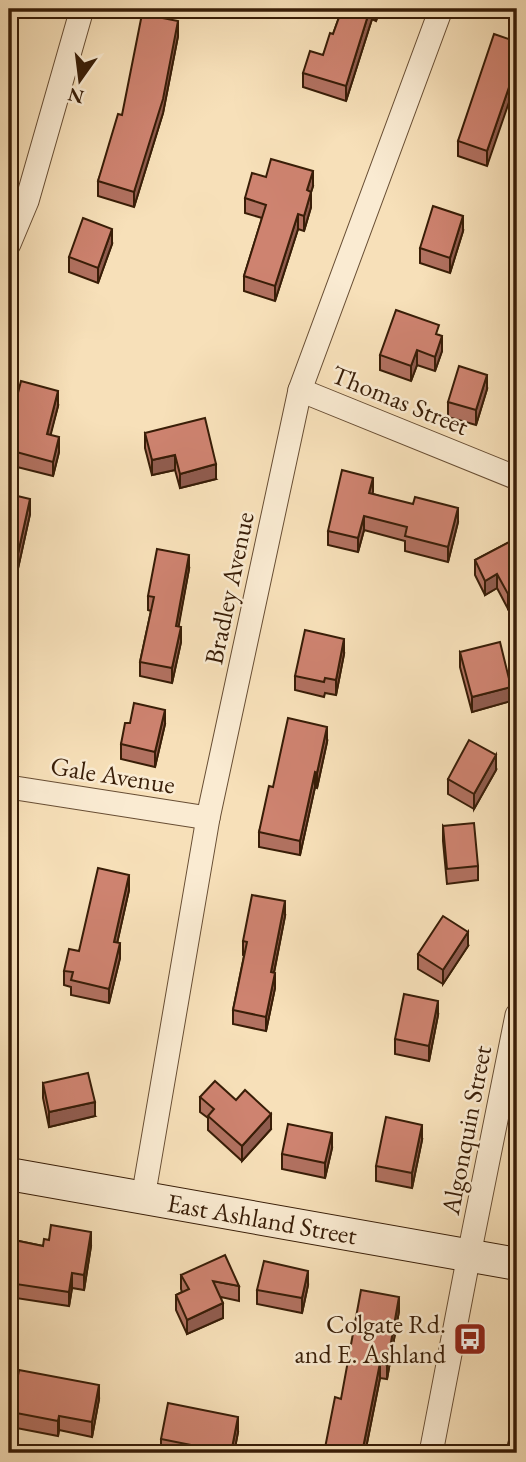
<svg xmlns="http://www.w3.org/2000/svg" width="526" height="1462" viewBox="0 0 526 1462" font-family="'EB Garamond',serif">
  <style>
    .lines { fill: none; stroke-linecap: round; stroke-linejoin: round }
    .minor-casing { stroke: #684e34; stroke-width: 25 }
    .secondary-casing { stroke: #381d07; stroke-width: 34 }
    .minor { stroke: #faebd2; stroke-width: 23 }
    .secondary { stroke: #faebd2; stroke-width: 32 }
    .wall { fill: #b17160; stroke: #381d07; stroke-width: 2 }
    .shaded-wall { fill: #905c4e; stroke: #381d07; stroke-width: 2 }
    .building { fill: #ce8370; stroke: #381d07; stroke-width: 2 }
    .labels { text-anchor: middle; stroke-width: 5; stroke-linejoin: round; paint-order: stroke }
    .street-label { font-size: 26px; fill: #381d07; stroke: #faebd2 }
    .poi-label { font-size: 26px; fill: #381d07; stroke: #faebd2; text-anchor: end }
  </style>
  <rect width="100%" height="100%" fill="#f7e0b9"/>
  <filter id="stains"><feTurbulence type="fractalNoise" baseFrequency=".00286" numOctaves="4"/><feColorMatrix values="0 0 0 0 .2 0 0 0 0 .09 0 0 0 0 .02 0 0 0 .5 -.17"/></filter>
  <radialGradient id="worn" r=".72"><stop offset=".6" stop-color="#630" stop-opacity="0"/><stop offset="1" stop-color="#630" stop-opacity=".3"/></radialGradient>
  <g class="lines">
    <defs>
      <g id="minor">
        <polyline points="9,244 27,201 82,9"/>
        <polyline points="300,390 517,478"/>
        <polyline points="9,787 208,818"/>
        <polyline points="143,1198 208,818 300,390 441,9"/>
        <polyline points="431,1453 469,1255 517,1015"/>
      </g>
      <g id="secondary">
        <path id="s1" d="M9,1174L517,1264"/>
      </g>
    </defs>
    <use href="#minor" class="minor-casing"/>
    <use href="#secondary" class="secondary-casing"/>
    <use href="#minor" class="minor"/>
    <use href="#secondary" class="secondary"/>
  </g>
  <g class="wall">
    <polygon points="342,9 380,9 376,21 372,19 346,101 303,87 303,73 323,55 333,34"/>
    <polygon points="178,36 163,113 134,207 98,196 98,181 122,115"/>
    <polygon points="517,42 487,166 458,156 458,141"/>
    <polygon points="266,177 313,186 311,192 311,207 304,231 298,229 275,301 244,291 244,276 262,218 245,213 245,198"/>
    <polygon points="463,231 450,273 420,263 420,248"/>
    <polygon points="112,244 98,283 69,272 69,257"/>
    <polygon points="439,335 442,351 435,371 417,365 411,381 380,370 380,355"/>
    <polygon points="487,389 476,425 448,417 448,402"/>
    <polygon points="58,406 50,435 59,452 53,476 9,465 9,428"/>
    <polygon points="145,433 216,479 180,488 175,470 152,475 145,448"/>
    <polygon points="9,494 30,514 15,582 9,580"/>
    <polygon points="373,494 458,522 448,562 405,551 405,541 364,530 358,552 328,545 328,531"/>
    <polygon points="517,538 517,604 508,609 497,588 485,595 475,575 475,560"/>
    <polygon points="189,569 178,627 181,642 172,683 140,676 140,662 151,611 148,610 148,596"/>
    <polygon points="460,652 511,701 472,712 460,667"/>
    <polygon points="344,654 336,695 325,693 324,697 295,690 295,676"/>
    <polygon points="130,723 165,724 155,767 121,759 121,744"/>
    <polygon points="327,742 317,788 315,787 300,855 259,847 259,832 273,787"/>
    <polygon points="496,770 474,809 448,794 448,779"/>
    <polygon points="443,826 478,866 478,880 447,884 443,841"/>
    <polygon points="129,890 117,943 120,958 109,1003 71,995 71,987 64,985 64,971"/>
    <polygon points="285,916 274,973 275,988 266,1031 233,1024 233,1010 244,956 243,955 243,941"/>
    <polygon points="468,946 443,984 418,969 418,954"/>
    <polygon points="438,1015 429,1061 395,1054 395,1039"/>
    <polygon points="43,1083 95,1116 49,1127 43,1098"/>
    <polygon points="200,1097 236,1100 271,1129 242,1161 208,1130 208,1118 200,1112"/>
    <polygon points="422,1140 412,1188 376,1181 376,1166"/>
    <polygon points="332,1148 325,1178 282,1169 282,1154"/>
    <polygon points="9,1239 43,1246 91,1246 84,1290 72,1288 69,1306 9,1297"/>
    <polygon points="181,1275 239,1286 239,1301 221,1297 223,1318 187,1334 176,1310 176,1295 182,1292 181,1289"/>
    <polygon points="308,1285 302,1313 257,1304 257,1290"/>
    <polygon points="399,1311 387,1379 380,1378 365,1453 324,1453 341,1399"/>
    <polygon points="517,1331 517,1361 512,1349 512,1334"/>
    <polygon points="99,1399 92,1437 59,1430 58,1436 11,1427 11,1412"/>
    <polygon points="238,1432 234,1453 161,1453 161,1439"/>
  </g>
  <g class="shaded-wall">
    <polygon points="15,9 19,9 9,52 9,36"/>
    <polygon points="370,9 372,9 372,19 346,101 346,86"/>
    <polygon points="376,9 380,9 376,21"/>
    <polygon points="178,21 178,36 163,113 134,207 134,192"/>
    <polygon points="517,64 517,79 487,166 487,151"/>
    <polygon points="313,171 313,186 307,205 307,190"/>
    <polygon points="311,192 311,207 304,231 304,216"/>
    <polygon points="298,214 298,229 275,301 275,286"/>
    <polygon points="463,216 463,231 450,273 450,258"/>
    <polygon points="112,229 112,244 98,283 98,268"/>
    <polygon points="442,336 442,351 435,371 435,357"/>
    <polygon points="417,350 417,365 411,381 411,366"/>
    <polygon points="487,375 487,389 476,425 476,410"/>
    <polygon points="58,391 58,406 47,449 47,434"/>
    <polygon points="59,437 59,452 53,476 53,462"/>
    <polygon points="175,455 175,470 152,475 152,460"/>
    <polygon points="216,464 216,479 180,488 180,474"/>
    <polygon points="373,478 373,492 369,508 369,493"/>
    <polygon points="30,499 30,514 15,582 15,567"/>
    <polygon points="458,508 458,522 448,562 448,547"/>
    <polygon points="364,516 364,530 358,552 358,538"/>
    <polygon points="189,555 189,569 176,641 176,626"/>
    <polygon points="497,574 497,588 485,595 485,581"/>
    <polygon points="517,589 517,604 508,609 508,594"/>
    <polygon points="181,627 181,642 172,683 172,668"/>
    <polygon points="344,639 344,654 336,695 336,680"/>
    <polygon points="511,687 511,701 472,712 472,697"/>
    <polygon points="11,691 11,706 9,707 9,713 9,693"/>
    <polygon points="165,710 165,724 155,767 155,752"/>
    <polygon points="327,727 327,742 317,788 317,773"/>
    <polygon points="496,755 496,770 474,809 474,794"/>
    <polygon points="315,772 315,787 300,855 300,841"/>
    <polygon points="129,875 129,890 114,957 114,942"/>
    <polygon points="285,901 285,916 271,987 271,972"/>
    <polygon points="468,932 468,946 443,984 443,970"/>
    <polygon points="120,943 120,958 109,1003 109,989"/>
    <polygon points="275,973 275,988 266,1031 266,1017"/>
    <polygon points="438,1001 438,1015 429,1061 429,1046"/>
    <polygon points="14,1062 14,1077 9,1101 9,1086"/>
    <polygon points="95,1102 95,1116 49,1127 49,1112"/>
    <polygon points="271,1114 271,1129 242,1161 242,1146"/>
    <polygon points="422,1125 422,1140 412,1188 412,1173"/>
    <polygon points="332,1133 332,1148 325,1178 325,1163"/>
    <polygon points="91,1232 91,1246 84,1290 84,1275"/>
    <polygon points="308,1271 308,1285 302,1313 302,1298"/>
    <polygon points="72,1273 72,1288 69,1306 69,1292"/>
    <polygon points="399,1297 399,1311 387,1379 387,1365"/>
    <polygon points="223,1303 223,1318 187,1334 187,1320"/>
    <polygon points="380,1363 380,1378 365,1453 362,1453"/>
    <polygon points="99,1385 99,1399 92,1437 92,1422"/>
    <polygon points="59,1416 59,1430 58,1436 58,1421"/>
    <polygon points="238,1417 238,1432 234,1453 231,1453"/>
  </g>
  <g class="building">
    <polygon points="9,9 15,9 9,36"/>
    <polygon points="342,9 370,9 346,86 303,73 310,51 323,55 330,33 333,34"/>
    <polygon points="142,14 178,21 163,99 134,192 98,181 118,114 122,115"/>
    <polygon points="494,34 517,42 517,64 487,151 458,141"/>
    <polygon points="271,159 313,171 307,190 311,192 304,216 298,214 275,286 244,276 266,205 245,198 252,173 266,177"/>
    <polygon points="433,206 463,216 450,258 420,248"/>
    <polygon points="83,218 112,229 98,268 69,257"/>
    <polygon points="396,310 439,325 436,334 442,336 435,357 417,350 411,366 380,355"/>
    <polygon points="459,366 487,375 476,410 448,402"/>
    <polygon points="21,381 58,391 47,434 59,437 53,462 9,450 9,428"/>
    <polygon points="205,418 216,464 180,474 175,455 152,460 145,433"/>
    <polygon points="342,470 373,478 369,493 413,504 415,497 458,508 448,547 405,536 407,527 364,516 358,538 328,531"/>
    <polygon points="9,494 30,499 15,567 9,565"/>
    <polygon points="517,538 517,589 508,594 497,574 485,581 475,560"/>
    <polygon points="157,549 189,555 176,626 181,627 172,668 140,662 154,597 148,596"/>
    <polygon points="305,630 344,639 336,680 325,678 324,682 295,676"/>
    <polygon points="500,642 511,687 472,697 460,652"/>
    <polygon points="134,703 165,710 155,752 121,744 125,723 130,723"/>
    <polygon points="288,718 327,727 317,773 315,772 300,841 259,832 269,786 273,787"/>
    <polygon points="469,740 496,755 474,794 448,779"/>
    <polygon points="474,823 478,866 447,869 443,826"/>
    <polygon points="98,868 129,875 114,942 120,943 109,989 71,980 73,972 64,971 69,949 79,951"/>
    <polygon points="252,895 285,901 271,972 275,973 266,1017 233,1010 247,942 243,941"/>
    <polygon points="443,916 468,932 443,970 418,954"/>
    <polygon points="404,994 438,1001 429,1046 395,1039"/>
    <polygon points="9,1062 14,1062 9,1086"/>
    <polygon points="88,1073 95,1102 49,1112 43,1083"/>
    <polygon points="215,1081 236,1100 245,1090 271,1114 242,1146 208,1116 214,1109 200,1097"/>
    <polygon points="386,1117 422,1125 412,1173 376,1166"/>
    <polygon points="288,1124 332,1133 325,1163 282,1154"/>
    <polygon points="51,1225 91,1232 84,1275 72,1273 69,1292 9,1283 9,1239 43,1246 44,1239 49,1240"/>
    <polygon points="225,1255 239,1286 213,1281 223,1303 187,1320 176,1295 189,1289 181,1275"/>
    <polygon points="264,1261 308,1271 302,1298 257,1290"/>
    <polygon points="361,1290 399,1297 387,1365 380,1363 362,1453 324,1453 335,1397 341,1399"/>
    <polygon points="517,1331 517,1346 512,1334"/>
    <polygon points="19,1370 99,1385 92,1422 59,1416 58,1421 11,1412"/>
    <polygon points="168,1403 238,1417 231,1453 161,1439"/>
    <polygon points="510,1436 517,1437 517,1453 506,1453"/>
  </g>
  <defs>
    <symbol id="bus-square" viewBox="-11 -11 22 22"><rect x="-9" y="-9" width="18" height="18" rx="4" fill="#8f2418" stroke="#faebd2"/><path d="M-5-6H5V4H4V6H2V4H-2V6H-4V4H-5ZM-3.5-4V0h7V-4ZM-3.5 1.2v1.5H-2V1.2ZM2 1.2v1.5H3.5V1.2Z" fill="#fff"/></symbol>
  </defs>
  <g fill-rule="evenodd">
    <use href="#bus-square" x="451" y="1320" width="38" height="38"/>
  </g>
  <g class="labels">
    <g class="street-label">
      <text transform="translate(400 400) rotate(22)" y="9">Thomas Street</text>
      <text transform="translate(229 588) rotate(-78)" y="9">Bradley Avenue</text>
      <text transform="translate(113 775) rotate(9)" y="9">Gale Avenue</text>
      <text transform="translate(466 1130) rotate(-79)" y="9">Algonquin Street</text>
      <text dy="9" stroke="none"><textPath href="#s1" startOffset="257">East Ashland Street</textPath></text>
    </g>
    <g class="poi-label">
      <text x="446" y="1333">Colgate Rd.<tspan x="446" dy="30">and E. Ashland</tspan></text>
    </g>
  </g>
  <rect width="526" height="1462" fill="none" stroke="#f7e0b9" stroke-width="35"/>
  <rect x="10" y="10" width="505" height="1441" fill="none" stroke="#381d07" stroke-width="3.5"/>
  <rect x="18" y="18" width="491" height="1427" fill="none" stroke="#381d07" stroke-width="2"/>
  <g transform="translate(80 80) rotate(194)" stroke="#faebd2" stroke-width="5" paint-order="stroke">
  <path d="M0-5L12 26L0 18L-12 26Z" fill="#381d07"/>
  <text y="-10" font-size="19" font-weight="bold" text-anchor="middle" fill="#381d07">N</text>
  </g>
  <rect width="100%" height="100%" filter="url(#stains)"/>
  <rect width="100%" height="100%" fill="url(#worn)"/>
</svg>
